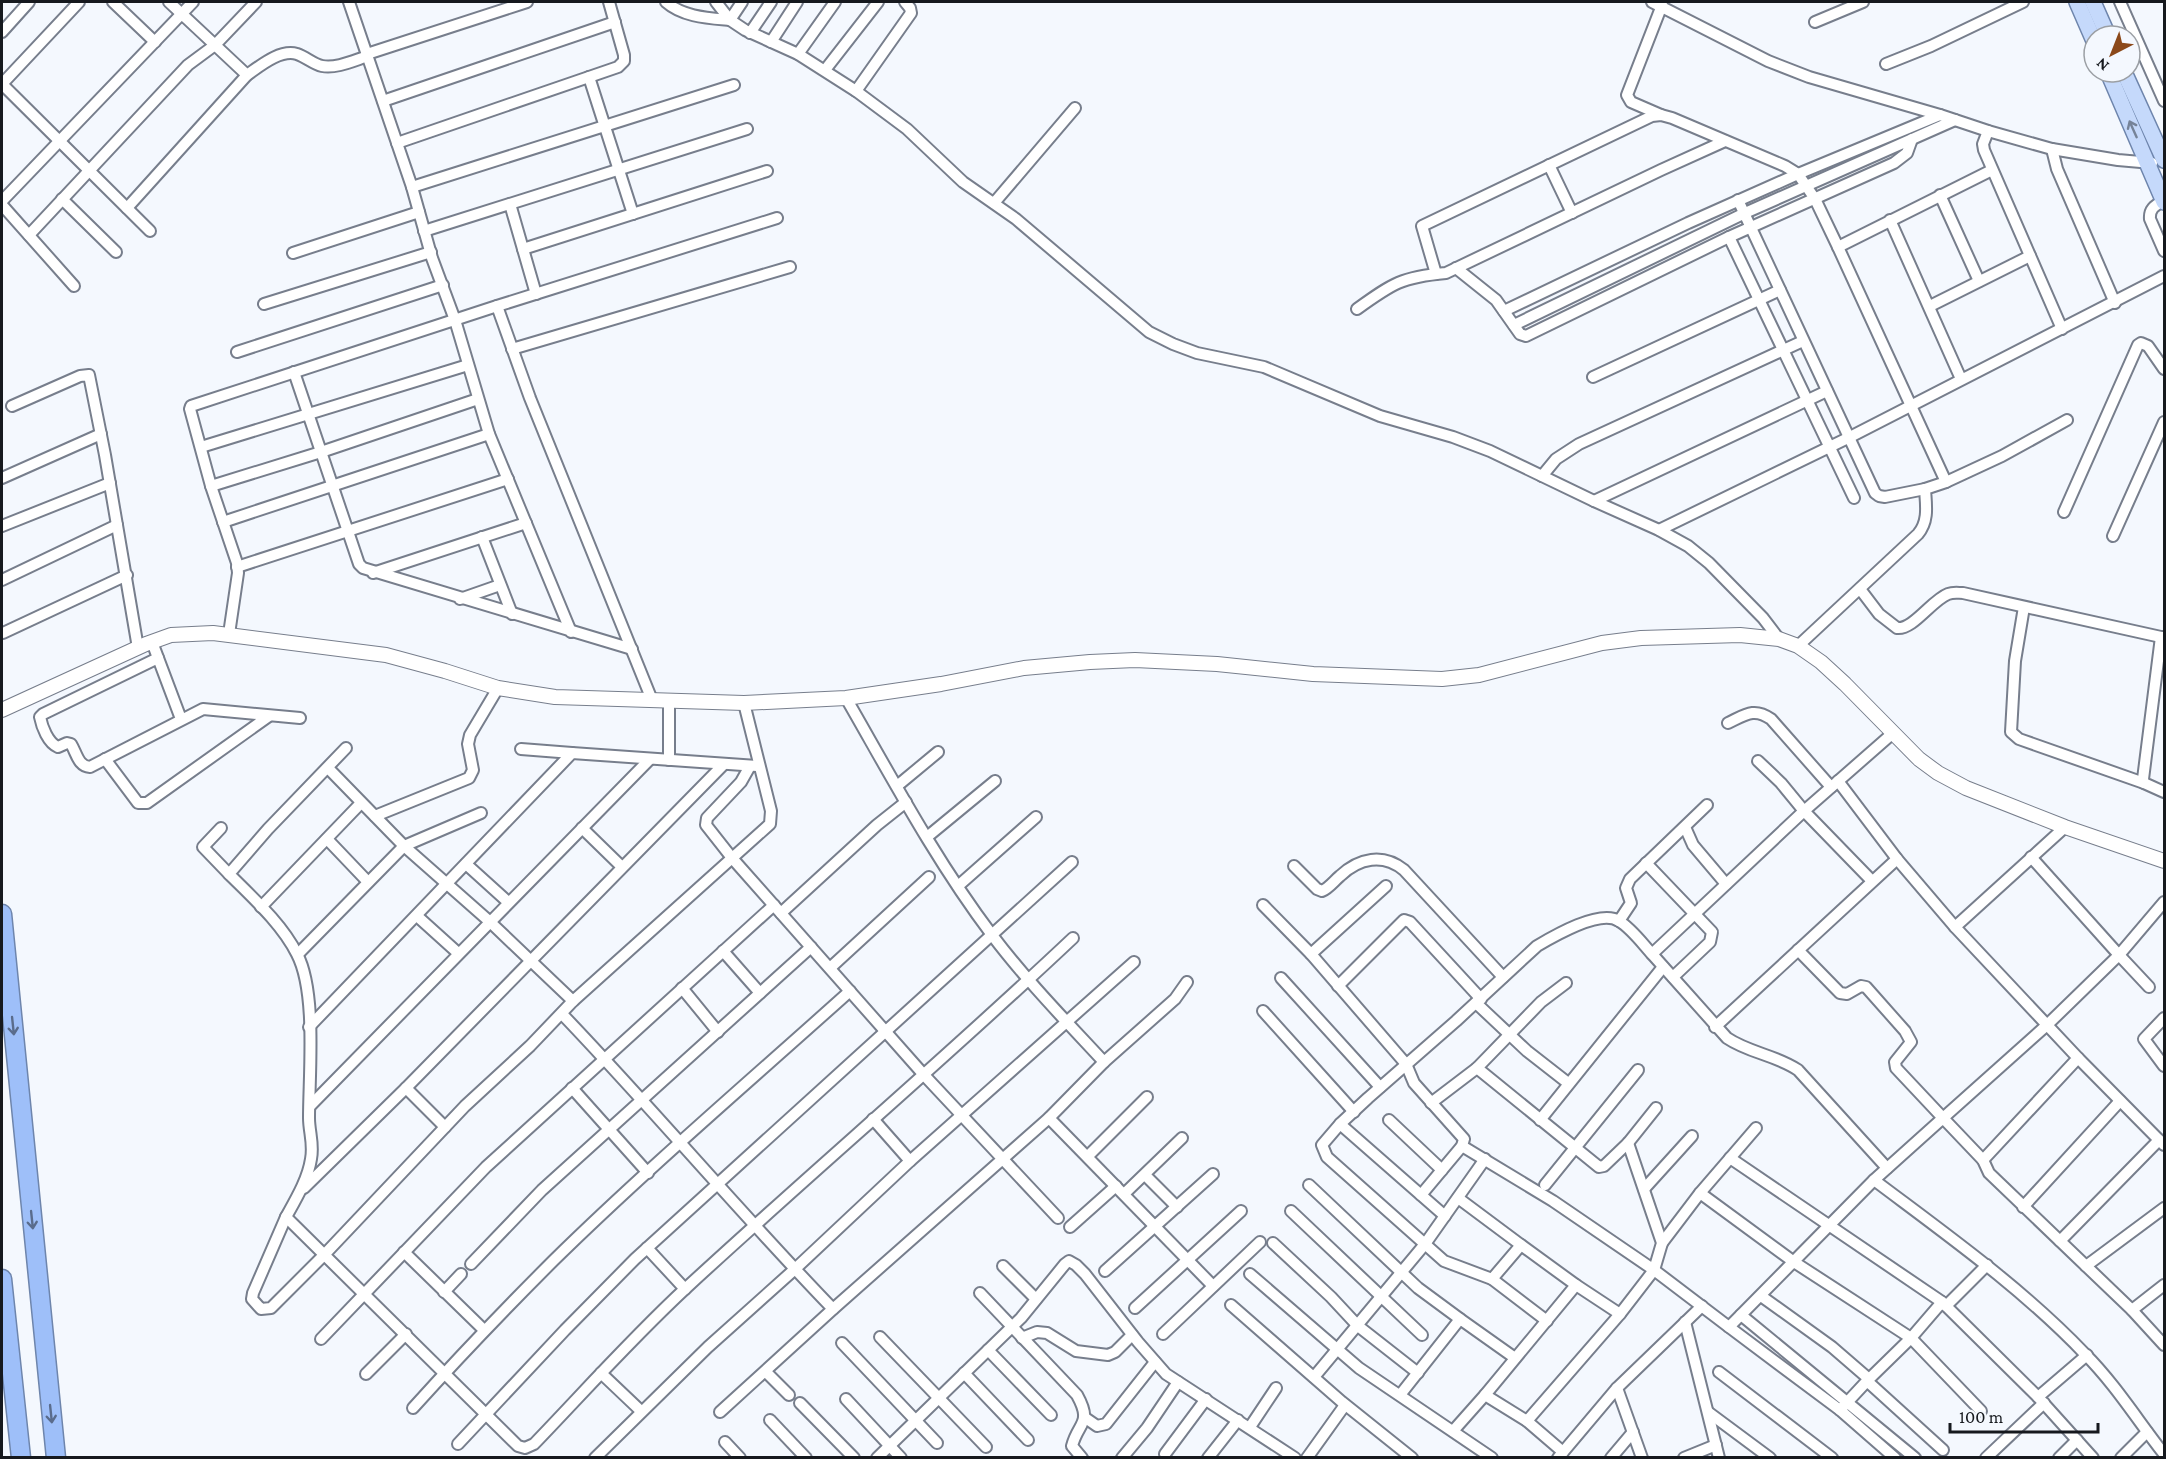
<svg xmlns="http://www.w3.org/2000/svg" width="2166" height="1459" viewBox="0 0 2166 1459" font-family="'Crimson Pro',serif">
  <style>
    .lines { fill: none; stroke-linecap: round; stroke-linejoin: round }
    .street-casing { stroke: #777e8c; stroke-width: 14 }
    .secondary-casing { stroke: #777e8c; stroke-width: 16 }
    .primary-casing { stroke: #6e85ac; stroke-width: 18 }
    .highway-casing { stroke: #6e85ac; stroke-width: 21 }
    .street { stroke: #fff; stroke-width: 10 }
    .secondary { stroke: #fff; stroke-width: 14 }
    .primary { stroke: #c5d9fb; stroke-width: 15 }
    .highway { stroke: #9ebff9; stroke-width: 18 }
    .oneway { stroke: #768398 }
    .oneway2 { stroke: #5a6c8c }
  </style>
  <rect width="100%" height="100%" fill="#f4f8fe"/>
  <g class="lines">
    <defs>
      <g id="street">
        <polyline points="113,2 155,42"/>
        <polyline points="169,2 215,45 256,2"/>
        <polyline points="349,2 412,187 432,258 455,320 489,434 571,632"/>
        <path d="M666,2C683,17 708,18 730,20L742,2"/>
        <polyline points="716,2 730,20 745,30 798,54 856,91 907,129 963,182 1016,219 1149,332 1173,344 1197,353 1264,367 1380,416 1453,437 1490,451 1594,501 1659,530 1688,546 1709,563 1763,618 1779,639"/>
        <polyline points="1652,2 1768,61 1809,77 1940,115 1988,131 2052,149 2118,160 2152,163"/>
        <polyline points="2120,2 2164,101"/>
        <polyline points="1815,22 1863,2"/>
        <polyline points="2,32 29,2"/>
        <polyline points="750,33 771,2"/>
        <polyline points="771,42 797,2"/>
        <polyline points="367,54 527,2"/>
        <polyline points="798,54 835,2"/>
        <polyline points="1886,64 1931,46 2023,2"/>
        <polyline points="825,70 878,2"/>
        <polyline points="589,77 633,214"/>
        <polyline points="2,84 150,231"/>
        <polyline points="2,84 79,2"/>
        <polyline points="856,91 911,13 910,8 905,2"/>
        <polyline points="383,101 615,22"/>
        <polyline points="1661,115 1631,102 1627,95 1662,5"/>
        <polyline points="1988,131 1983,144 1984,150 2062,329"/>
        <polyline points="397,143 618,67 624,61 624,55 609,2"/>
        <polyline points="2052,149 2057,169 2115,303"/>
        <polyline points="1549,165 1572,213"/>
        <polyline points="412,187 734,85"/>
        <polyline points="1940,195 1979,281"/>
        <polyline points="62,199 116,252"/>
        <polyline points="1738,200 1875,493 1879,496 1885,497 1925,489"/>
        <path d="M2164,200C2156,205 2149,208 2150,219L2164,251"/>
        <polyline points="2,201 193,2"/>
        <polyline points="994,203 1075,108"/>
        <polyline points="510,204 536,294"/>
        <polyline points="2,205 74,286"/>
        <polyline points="127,208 247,75"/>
        <polyline points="1890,220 1961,379"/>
        <polyline points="424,231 747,129"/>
        <path d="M29,235L188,65L215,45L247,75C260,66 280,49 297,54C306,57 313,64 322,66C336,69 355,60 368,56"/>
        <polyline points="1729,237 1854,498"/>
        <polyline points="1838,247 1992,170"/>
        <polyline points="523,249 767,171"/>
        <polyline points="293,253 419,212"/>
        <polyline points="1456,268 1496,300 1520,334 1526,336 1729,237 1894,163 1907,153 1912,139"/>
        <polyline points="1436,274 1422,226 1652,116 1661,115 1672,118 1785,166 1798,174"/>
        <polyline points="264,304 431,252"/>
        <polyline points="497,306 530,398 652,700"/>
        <polyline points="1930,306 2030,256"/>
        <path d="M1357,309C1393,283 1402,277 1446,273L1661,170L1725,141"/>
        <polyline points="1504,311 1688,223 1798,174"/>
        <polyline points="1514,325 1745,213 1955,120"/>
        <polyline points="512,349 790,267"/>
        <polyline points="237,352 443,285"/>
        <polyline points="294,372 359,564 363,568 632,649"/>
        <polyline points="1593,377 1780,290"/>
        <polyline points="12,406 80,376 89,375 105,455 138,648"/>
        <polyline points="201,447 468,365"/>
        <polyline points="1542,476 1556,459 1579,444 1803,341"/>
        <polyline points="2,478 101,434"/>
        <polyline points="1946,482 2002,456 2067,420"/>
        <polyline points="211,486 321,452 478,399"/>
        <polyline points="1594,501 1827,391"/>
        <polyline points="2064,512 2138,345 2141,343 2148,346 2164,369"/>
        <polyline points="223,522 489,434"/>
        <polyline points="2,526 110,483"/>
        <polyline points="1659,530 1850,437 2164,276"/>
        <polyline points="2113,536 2164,422"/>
        <polyline points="482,537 512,614"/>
        <polyline points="237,567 508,479"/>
        <polyline points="373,573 526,523"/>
        <polyline points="2,580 117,525"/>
        <path d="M1860,589L1879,614L1897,628C1913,630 1932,600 1948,594C1953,592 1958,593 1963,593L2161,637"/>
        <polyline points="460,599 500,585"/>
        <polyline points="2024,607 2015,661 2011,732 2019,739 2144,783"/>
        <polyline points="3,633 127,575"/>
        <polyline points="229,634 238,573 237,563 211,486 190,409 191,406 497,306 777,218"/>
        <polyline points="2164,637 2161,637 2143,779 2144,783 2164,792"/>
        <polyline points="152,642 181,719"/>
        <path d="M1798,646L1918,534C1929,521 1926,505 1925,489L1946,482L1838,247L1815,199L1798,174L1940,115"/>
        <path d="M158,658L43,714L40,717C42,727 48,743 58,747L67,743L71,744C77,754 78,766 90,767L203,709L300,718"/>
        <path d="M846,698C892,778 936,861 992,935C1026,980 1066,1021 1104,1062"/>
        <path d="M1728,723C1745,715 1754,707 1771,719L1831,787"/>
        <path d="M346,748L268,829L229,874C253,898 282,924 297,954C317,992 309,1074 309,1118C309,1132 314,1144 311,1159C308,1179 296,1199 286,1217L518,1446L525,1448L534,1444C584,1392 633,1337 686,1288C814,1170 947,1057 1073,938"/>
        <polyline points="521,749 572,753"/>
        <polyline points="105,759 138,803 147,803 269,716"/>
        <polyline points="669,760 669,700"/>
        <polyline points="1758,761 1781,783 1804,811 1872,881"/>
        <polyline points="750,766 741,782 707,818 706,825 732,858 924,1075 1058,1218"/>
        <polyline points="328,768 404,846 489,921 573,1001"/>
        <polyline points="1838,781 1897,859 1955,927"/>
        <polyline points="897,786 938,752"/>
        <polyline points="375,816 469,778 473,770 468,744 470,735 498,688"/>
        <polyline points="1685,827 1693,845 1726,884"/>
        <polyline points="221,828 203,847 229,874"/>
        <polyline points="582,828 622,867"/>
        <polyline points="927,837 995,781"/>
        <polyline points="327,839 368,882"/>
        <polyline points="2031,857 2119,955 2164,902"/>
        <polyline points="1646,863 1712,932 1710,942 1673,977"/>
        <polyline points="466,864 508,902"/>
        <path d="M1294,866L1317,889L1322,891C1329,888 1334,881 1340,876C1359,858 1383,853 1404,870L1503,977"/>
        <polyline points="958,886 1036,817"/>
        <polyline points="1263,905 1311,954 1406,1064 1414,1083 1464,1139 1462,1146 1421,1195"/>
        <polyline points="261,907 361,803"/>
        <polyline points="781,913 877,825 906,802"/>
        <polyline points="417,916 458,953"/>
        <polyline points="1619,921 1631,903 1626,888 1630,879 1707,805"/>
        <polyline points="1798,950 1840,993 1847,994 1861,986 1866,987 1905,1031 1911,1042 1895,1062 1896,1068 1943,1118 2047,1025 2119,955 2149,987"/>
        <polyline points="723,951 760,993"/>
        <polyline points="298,954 404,846 481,813"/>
        <polyline points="1311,954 1386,886"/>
        <polyline points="830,968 929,877"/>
        <polyline points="1281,978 1380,1087"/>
        <polyline points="1338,986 1404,920 1410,922 1481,999"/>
        <polyline points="682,988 718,1032"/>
        <polyline points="1476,1003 1527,1051 1568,1083"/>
        <polyline points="1263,1011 1354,1112"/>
        <path d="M562,1014C654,1110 740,1213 833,1309"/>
        <polyline points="2164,1018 2144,1039 2164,1066"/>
        <polyline points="309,1027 572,753 757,766"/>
        <polyline points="1715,1027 1897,859"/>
        <polyline points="2078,1058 2164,1145"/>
        <polyline points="1477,1068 1599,1167 1604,1166 1628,1143 1656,1108"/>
        <polyline points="406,1088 445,1127"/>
        <polyline points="572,1088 648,1173"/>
        <polyline points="1431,1103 1477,1068 1541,1002 1566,983"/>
        <polyline points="310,1106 650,759"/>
        <polyline points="1049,1118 1213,1286"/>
        <polyline points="873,1119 910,1161"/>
        <polyline points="1389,1120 1442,1170"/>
        <polyline points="1540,1120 1663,967"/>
        <polyline points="1340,1124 1445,1216"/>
        <polyline points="1462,1146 1553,1201 1654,1270 1662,1243 1628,1143"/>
        <polyline points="1088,1156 1147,1097"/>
        <polyline points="1730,1158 1942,1302 2038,1397"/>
        <polyline points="1983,1160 2078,1058 1955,927 2065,827"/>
        <path d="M1887,1168L1798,1070C1776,1055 1749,1053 1727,1038L1652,954L1804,811L1893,733"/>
        <polyline points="1145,1175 1177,1207"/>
        <polyline points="1309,1185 1418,1288 1460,1319"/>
        <polyline points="1545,1185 1638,1070"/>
        <polyline points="304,1188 406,1088 724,764"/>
        <polyline points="1644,1189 1692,1136"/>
        <polyline points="1700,1193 1794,1262 1911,1338 1981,1411"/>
        <polyline points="1124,1194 1182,1138"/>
        <polyline points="1458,1198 1521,1245"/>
        <polyline points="2023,1207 2120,1101"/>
        <polyline points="1291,1211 1422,1335"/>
        <polyline points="286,1217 253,1293 252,1299 261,1309 271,1308 324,1255 465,1106 530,1046 573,1001 770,824 771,811 744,703"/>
        <polyline points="1070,1227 1116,1186"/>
        <polyline points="2060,1241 2159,1140"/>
        <polyline points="1273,1243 1331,1297 1358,1326 1418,1373"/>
        <polyline points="1662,1243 1700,1193 1756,1128"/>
        <polyline points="647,1248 685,1289"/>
        <polyline points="404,1252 484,1330"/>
        <polyline points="471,1264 542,1190 811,947"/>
        <polyline points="1003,1266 1036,1299"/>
        <polyline points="2086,1266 2164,1208"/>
        <polyline points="1105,1271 1213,1174"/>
        <polyline points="1250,1274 1359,1368 1492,1458"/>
        <path d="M1492,1279L1444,1261L1327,1157L1322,1145L1340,1124L1368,1098L1456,1021L1537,946C1554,936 1600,909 1619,921C1631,928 1642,943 1652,954"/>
        <polyline points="444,1292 461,1274"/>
        <path d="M980,1293L1077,1395C1093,1424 1078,1422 1072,1446L1082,1458"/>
        <polyline points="1761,1296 1832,1347 1869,1379"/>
        <polyline points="1231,1305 1342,1402 1412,1458"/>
        <polyline points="1946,1306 1987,1265"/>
        <polyline points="1135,1308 1241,1211"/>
        <polyline points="2132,1310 2164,1285"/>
        <polyline points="1741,1315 1915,1458"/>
        <polyline points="1547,1321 1492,1279 1521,1245 1576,1285"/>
        <polyline points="1685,1322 1719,1458"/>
        <polyline points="1163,1334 1260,1242"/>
        <polyline points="880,1337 986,1447"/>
        <polyline points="1022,1338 1037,1332 1047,1333 1076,1351 1108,1355 1115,1352 1132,1335"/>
        <polyline points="321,1339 486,1167 774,905"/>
        <polyline points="842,1343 937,1443"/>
        <path d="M2164,1345L2132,1310L1989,1173L1983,1160L1943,1118L1874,1180C1947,1235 2022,1288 2085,1354C2115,1384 2138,1421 2164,1454"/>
        <polyline points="988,1350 1051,1415"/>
        <polyline points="2087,1355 2038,1397 2093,1458"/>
        <polyline points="766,1372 789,1395"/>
        <polyline points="1719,1372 1832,1458"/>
        <polyline points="601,1373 641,1411"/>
        <polyline points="964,1373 1028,1440"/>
        <polyline points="366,1374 406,1334"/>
        <polyline points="1314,1377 1425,1244 1485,1159"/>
        <polyline points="1867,1381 1911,1338 1942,1302"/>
        <polyline points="1617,1388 1642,1458"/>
        <polyline points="1400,1395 1460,1319 1515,1358"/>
        <polyline points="1485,1395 1576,1285 1620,1314"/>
        <polyline points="846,1399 901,1458"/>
        <polyline points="800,1403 854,1458"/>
        <path d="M413,1408C459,1357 506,1308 554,1260C649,1167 751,1080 850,991"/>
        <polyline points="1840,1410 1729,1327 1874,1180"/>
        <polyline points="720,1412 833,1309 1049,1118 1104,1062 1175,999 1187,982"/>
        <polyline points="1708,1412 1770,1458"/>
        <polyline points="1084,1417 1097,1426 1106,1424 1155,1362"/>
        <polyline points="770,1420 806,1458"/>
        <polyline points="1250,1427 1276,1388"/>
        <polyline points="1453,1431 1485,1395 1527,1421"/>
        <polyline points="725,1442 740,1458"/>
        <polyline points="458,1444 565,1330 635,1259 1072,862"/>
        <polyline points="1563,1452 1527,1421 1620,1314 1654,1270 1729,1327"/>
        <polyline points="1165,1454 1206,1399"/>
        <polyline points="595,1458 708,1347 795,1269 910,1161 1134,962"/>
        <polyline points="877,1458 1021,1318 1065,1264 1069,1261 1076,1265 1085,1274 1138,1342 1166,1374 1295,1458"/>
        <polyline points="1122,1458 1147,1428 1178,1382"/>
        <polyline points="1208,1458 1238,1420"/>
        <polyline points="1307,1458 1345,1405"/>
        <polyline points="1558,1458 1617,1388 1702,1306"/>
        <polyline points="1611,1458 1633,1432"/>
        <polyline points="1684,1458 1716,1445"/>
        <polyline points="1895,1458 1840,1410 1867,1381 1943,1450"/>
        <polyline points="1986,1458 2044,1403"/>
        <polyline points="2059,1458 2077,1440"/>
        <polyline points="2121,1458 2147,1432"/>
      </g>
      <polyline id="secondary" points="2,710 146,644 171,635 213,633 386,655 445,671 498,688 555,697 744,703 846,698 941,684 1024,668 1090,662 1135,660 1217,664 1313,674 1442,679 1479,675 1602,643 1641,638 1740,635 1779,639 1798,646 1821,662 1845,684 1919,759 1938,773 1966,788 2065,827 2164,861"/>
      <g id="primary">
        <polyline points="2077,2 2094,41"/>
        <polyline points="2093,2 2108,36"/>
        <polyline points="2108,72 2164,202"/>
        <polyline points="2124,72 2164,160"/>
      </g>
      <g id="highway">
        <polyline points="2,914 56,1458"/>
        <polyline points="2,1279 21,1458"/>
      </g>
    </defs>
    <use href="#street" class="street-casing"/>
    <use href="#secondary" class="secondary-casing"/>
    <use href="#primary" class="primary-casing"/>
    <use href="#highway" class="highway-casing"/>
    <use href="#street" class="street"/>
    <use href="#secondary" class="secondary"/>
    <use href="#primary" class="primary"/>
    <use href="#highway" class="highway"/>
  </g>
  <defs><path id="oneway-shaft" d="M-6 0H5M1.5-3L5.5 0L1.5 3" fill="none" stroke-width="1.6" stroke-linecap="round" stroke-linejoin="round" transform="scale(1.5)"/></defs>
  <use class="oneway" href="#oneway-shaft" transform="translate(2133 129) rotate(-114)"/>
  <g class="oneway2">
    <use href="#oneway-shaft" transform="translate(13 1026) rotate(84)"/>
    <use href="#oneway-shaft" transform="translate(32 1220) rotate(84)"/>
    <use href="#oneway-shaft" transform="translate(51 1414) rotate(84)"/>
  </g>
  <rect width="2166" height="1459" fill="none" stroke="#16191e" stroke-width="6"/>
  <g transform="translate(2112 54) rotate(222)"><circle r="28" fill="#f4f8fe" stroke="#9b9fa4" stroke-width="1.5"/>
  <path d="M0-4.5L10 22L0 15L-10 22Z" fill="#8b4819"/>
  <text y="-9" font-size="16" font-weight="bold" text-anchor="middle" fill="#16191e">N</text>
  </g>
  <path d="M1950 1423v9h148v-9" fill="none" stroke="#16191e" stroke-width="3"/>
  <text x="1959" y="1423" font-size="18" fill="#16191e" stroke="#f4f8fe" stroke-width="4.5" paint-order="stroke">100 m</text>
</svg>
